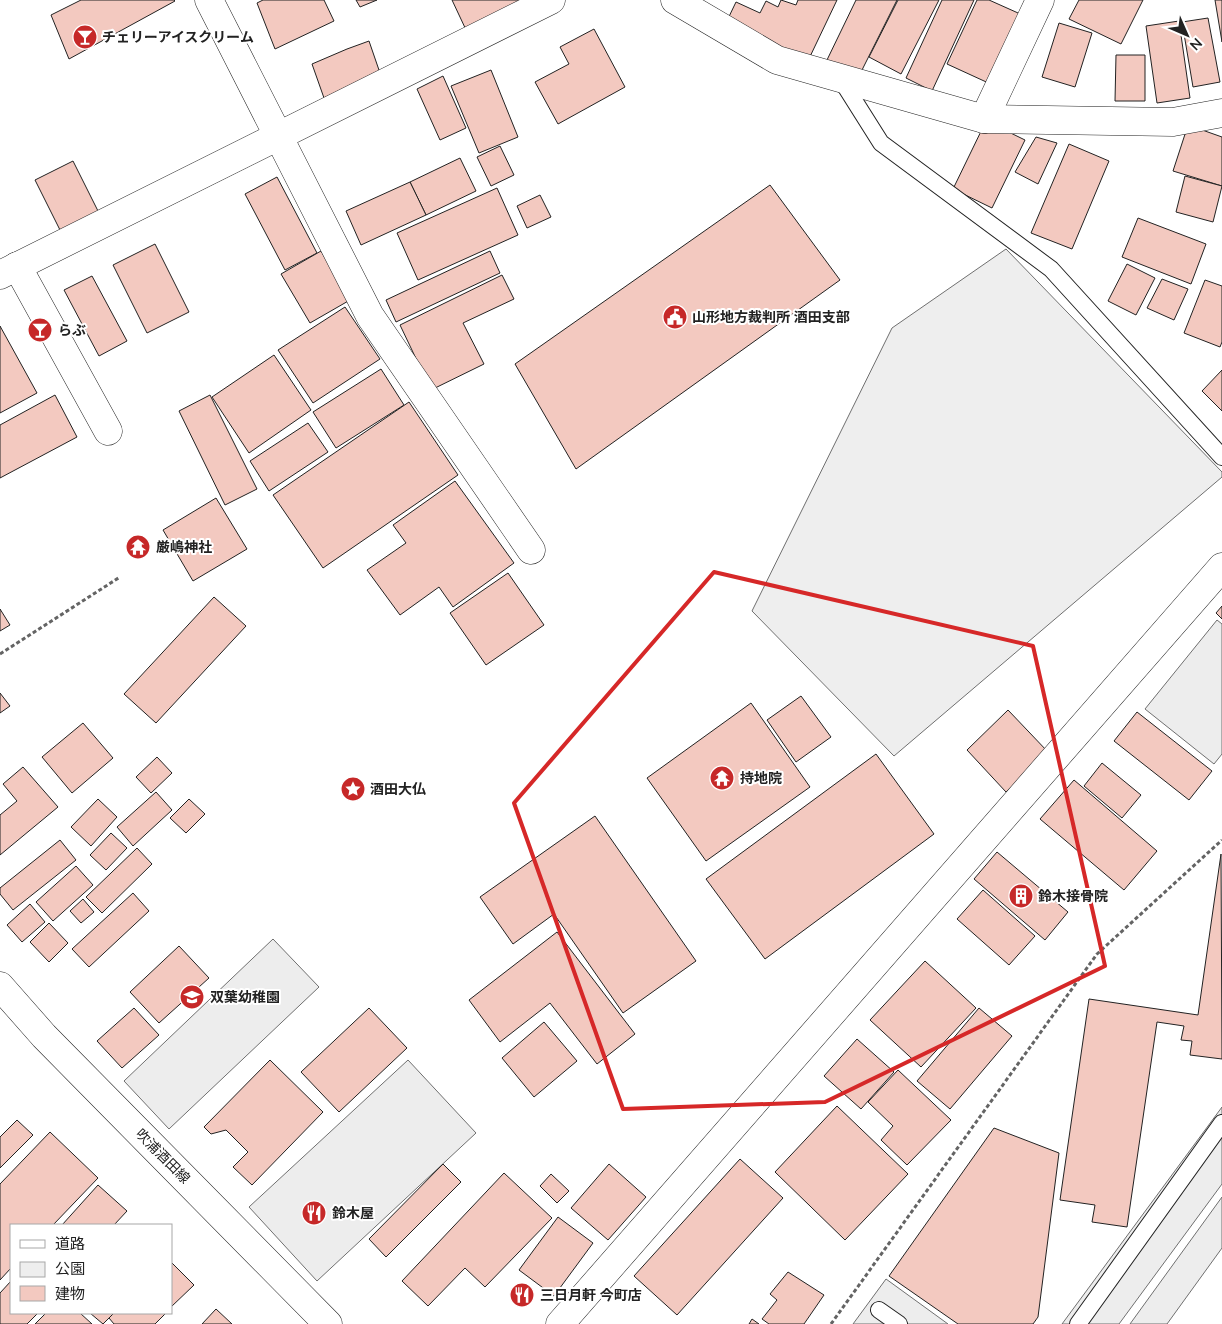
<svg xmlns="http://www.w3.org/2000/svg" width="1222" height="1324" viewBox="0 0 1222 1324" font-family="'Nunito Sans','Noto Sans JP',sans-serif">
  <style>
    .green { fill: #eee; stroke: #6f6f6f }
    .parking { fill: #ededed; stroke: #6f6f6f }
    .building { fill: #f3c9c0; stroke: #222 }
    .lines { fill: none; stroke-linecap: round; stroke-linejoin: round }
    .lane-casing { stroke: #222; stroke-width: 18 }
    .street-casing { stroke: #222; stroke-width: 29 }
    .secondary-casing { stroke: #222; stroke-width: 29 }
    .path { stroke: #646464; stroke-width: 3; stroke-dasharray: 4 2.5; stroke-linecap: butt }
    .lane { stroke: #fff; stroke-width: 16 }
    .street { stroke: #fff; stroke-width: 28 }
    .secondary { stroke: #fff; stroke-width: 28 }
    .marked { fill: none; stroke: #d62828; stroke-width: 4; stroke-linejoin: round }
    .labels { text-anchor: middle; stroke-width: 4; stroke-linejoin: round; paint-order: stroke }
    .poi-label { font-size: 14px; font-weight: bold; fill: #222; stroke: #fff; text-anchor: start }
    .street-label { font-size: 14px; fill: #222; stroke: #fff }
  </style>
  <rect width="100%" height="100%" fill="#fff"/>
  <polygon class="green" points="1006,249 1222,472 1222,477 894,756 752,611 892,328"/>
  <g class="parking">
    <polygon points="1217,620 1222,624 1222,754 1214,764 1145,709"/>
    <polygon points="273,939 319,987 169,1129 124,1081"/>
    <polygon points="408,1060 476,1133 317,1281 249,1207"/>
    <polygon points="1222,1107 1222,1184 1119,1324 1062,1324"/>
    <polygon points="1222,1197 1222,1248 1167,1324 1130,1324"/>
    <polygon points="886,1279 948,1324 853,1324"/>
  </g>
  <g class="building">
    <polygon points="81,0 174,0 175,1 69,59 51,15"/>
    <polygon points="263,0 324,0 334,21 275,49 257,3"/>
    <polygon points="356,0 377,0 360,7"/>
    <polygon points="452,0 533,0 467,32"/>
    <polygon points="781,0 796,5 798,0 837,0 806,65 724,27 736,2 760,13 766,1 778,7"/>
    <polygon points="856,0 897,0 858,78 826,62"/>
    <polygon points="898,0 939,0 901,74 869,57"/>
    <polygon points="942,0 974,0 932,91 906,78"/>
    <polygon points="977,0 989,0 1027,17 995,86 947,64"/>
    <polygon points="1079,0 1143,0 1121,44 1069,19"/>
    <polygon points="1215,0 1222,0 1222,42"/>
    <polygon points="1208,18 1220,82 1193,87 1182,22"/>
    <polygon points="1179,21 1190,98 1157,103 1146,26"/>
    <polygon points="1059,23 1092,33 1075,87 1042,77"/>
    <polygon points="594,29 625,87 558,124 535,82 569,64 560,47"/>
    <polygon points="369,41 380,73 324,98 312,64 347,49"/>
    <polygon points="1116,55 1145,55 1145,101 1115,101"/>
    <polygon points="491,70 518,137 479,153 451,86"/>
    <polygon points="443,76 466,128 440,140 417,89"/>
    <polygon points="986,121 1025,140 992,208 953,189"/>
    <polygon points="1188,125 1222,137 1222,186 1173,171"/>
    <polygon points="1036,137 1057,143 1038,184 1015,172"/>
    <polygon points="1069,144 1109,161 1072,249 1031,233"/>
    <polygon points="500,146 514,175 491,186 477,157"/>
    <polygon points="460,158 476,191 426,215 410,182"/>
    <polygon points="73,161 101,217 63,236 35,180"/>
    <polygon points="1185,176 1222,186 1213,222 1176,212"/>
    <polygon points="277,177 317,253 285,270 245,194"/>
    <polygon points="410,182 426,215 361,245 346,211"/>
    <polygon points="770,185 840,280 576,469 515,364"/>
    <polygon points="497,188 518,235 418,280 397,233"/>
    <polygon points="540,195 551,217 527,228 517,206"/>
    <polygon points="1138,218 1206,244 1191,284 1122,257"/>
    <polygon points="155,244 189,312 147,333 113,265"/>
    <polygon points="321,251 350,300 310,323 281,274"/>
    <polygon points="490,251 500,273 396,322 386,300"/>
    <polygon points="1127,264 1155,278 1136,315 1108,301"/>
    <polygon points="502,275 514,299 463,323 484,364 431,390 400,325"/>
    <polygon points="92,276 127,341 99,356 64,290"/>
    <polygon points="1162,279 1188,289 1174,320 1147,308"/>
    <polygon points="1205,280 1222,286 1222,342 1220,347 1184,333"/>
    <polygon points="345,307 380,359 313,403 278,350"/>
    <polygon points="0,326 37,393 0,413"/>
    <polygon points="274,355 311,410 249,453 212,397"/>
    <polygon points="381,369 404,405 336,448 313,412"/>
    <polygon points="1222,370 1222,411 1202,391"/>
    <polygon points="55,395 77,437 0,478 0,425"/>
    <polygon points="210,395 257,489 225,505 179,411"/>
    <polygon points="409,402 458,475 323,568 273,495"/>
    <polygon points="308,423 328,452 269,491 250,461"/>
    <polygon points="455,481 514,563 453,607 439,587 400,615 367,570 406,543 393,525"/>
    <polygon points="216,498 247,549 193,581 163,530"/>
    <polygon points="508,573 544,625 486,665 450,613"/>
    <polygon points="214,597 246,626 156,723 124,694"/>
    <polygon points="1222,606 1222,619 1216,613"/>
    <polygon points="0,609 10,625 0,631"/>
    <polygon points="0,693 10,706 0,713"/>
    <polygon points="801,696 831,737 796,762 767,720"/>
    <polygon points="751,703 810,787 706,861 647,778"/>
    <polygon points="1008,710 1048,752 1006,792 967,750"/>
    <polygon points="1137,712 1212,771 1189,800 1114,741"/>
    <polygon points="83,723 113,758 72,793 42,757"/>
    <polygon points="876,754 934,834 765,959 706,879"/>
    <polygon points="157,757 172,773 151,793 136,777"/>
    <polygon points="1102,763 1141,795 1122,818 1084,786"/>
    <polygon points="23,767 58,807 0,855 0,815 17,801 3,784"/>
    <polygon points="1074,780 1157,851 1124,890 1040,819"/>
    <polygon points="156,792 172,810 133,846 117,827"/>
    <polygon points="98,799 117,817 91,846 71,827"/>
    <polygon points="189,799 205,814 186,833 170,818"/>
    <polygon points="595,816 696,961 623,1013 554,914 513,944 480,897"/>
    <polygon points="111,833 127,848 106,870 90,855"/>
    <polygon points="60,840 76,860 13,910 0,894 0,888"/>
    <polygon points="137,848 152,864 102,913 86,897"/>
    <polygon points="997,852 1068,912 1045,940 974,879"/>
    <polygon points="1221,854 1222,1059 1190,1055 1192,1041 1181,1040 1184,1026 1157,1022 1127,1227 1092,1222 1095,1205 1060,1200 1089,999 1198,1015"/>
    <polygon points="76,866 93,885 53,921 36,902"/>
    <polygon points="983,890 1035,936 1009,965 957,919"/>
    <polygon points="133,893 149,911 89,967 72,949"/>
    <polygon points="83,899 94,912 81,923 70,911"/>
    <polygon points="30,904 45,922 22,942 7,925"/>
    <polygon points="49,923 68,943 49,962 30,942"/>
    <polygon points="557,932 635,1034 597,1064 550,1003 500,1042 469,1000"/>
    <polygon points="179,946 209,978 159,1023 130,992"/>
    <polygon points="925,961 976,1008 921,1067 870,1020"/>
    <polygon points="134,1008 159,1035 122,1068 97,1041"/>
    <polygon points="369,1008 407,1048 339,1112 301,1072"/>
    <polygon points="979,1008 1012,1036 950,1109 917,1081"/>
    <polygon points="544,1022 577,1061 534,1097 502,1058"/>
    <polygon points="857,1039 894,1072 861,1109 824,1076"/>
    <polygon points="270,1060 323,1112 252,1185 233,1167 248,1152 226,1130 211,1134 204,1127"/>
    <polygon points="898,1070 951,1120 907,1165 881,1140 893,1126 868,1102"/>
    <polygon points="837,1106 908,1174 845,1240 775,1172"/>
    <polygon points="17,1120 33,1135 0,1168 0,1137"/>
    <polygon points="994,1128 1059,1153 1038,1317 1033,1324 958,1324 889,1276"/>
    <polygon points="50,1132 98,1178 53,1225 11,1225 11,1268 0,1280 0,1184"/>
    <polygon points="740,1159 783,1198 677,1315 634,1276"/>
    <polygon points="443,1164 461,1182 386,1257 369,1239"/>
    <polygon points="609,1164 646,1197 608,1240 571,1208"/>
    <polygon points="504,1173 552,1218 485,1287 465,1268 428,1306 402,1281"/>
    <polygon points="551,1174 569,1191 557,1203 540,1186"/>
    <polygon points="98,1185 127,1211 114,1225 62,1225"/>
    <polygon points="558,1217 593,1243 554,1296 519,1270"/>
    <polygon points="171,1262 194,1285 171,1307"/>
    <polygon points="788,1272 824,1295 804,1324 769,1324 762,1319 777,1300 770,1294"/>
    <polygon points="11,1281 11,1313 38,1313 27,1324 0,1324 0,1293"/>
    <polygon points="216,1309 232,1324 202,1324"/>
    <polygon points="46,1313 80,1313 92,1324 35,1324"/>
    <polygon points="90,1313 114,1313 103,1324"/>
    <polygon points="114,1313 166,1313 155,1324 114,1324 109,1318"/>
    <polygon points="752,1319 759,1324 749,1324"/>
  </g>
  <g class="lines">
    <defs>
      <g id="lane">
        <polyline points="840,78 881,143 1051,269 1222,457"/>
        <polyline points="879,1310 899,1324"/>
        <polyline points="1078,1324 1222,1123"/>
      </g>
      <g id="street">
        <polyline points="209,0 370,316 531,550"/>
        <polyline points="675,0 777,60 984,119 1173,122 1222,113"/>
        <polyline points="984,119 1040,0"/>
        <polyline points="17,266 108,431"/>
        <polyline points="0,275 551,0"/>
      </g>
      <g id="secondary">
        <polyline points="0,986 44,1036 328,1324"/>
        <polyline points="560,1324 1222,567"/>
      </g>
    </defs>
    <use href="#lane" class="lane-casing"/>
    <use href="#street" class="street-casing"/>
    <use href="#secondary" class="secondary-casing"/>
    <g class="path">
      <polyline points="0,654 120,577"/>
      <polyline points="831,1324 1097,954 1222,840"/>
    </g>
    <use href="#lane" class="lane"/>
    <use href="#street" class="street"/>
    <use href="#secondary" class="secondary"/>
  </g>
  <path class="marked" d="M714,572L1033,646L1105,966L825,1102L623,1109L514,803Z"/>
  <defs>
    <symbol id="bar-disc" viewBox="-11 -11 22 22"><circle r="9.5" fill="#c62828" stroke="#fff"/><path d="M-6-5H6L.8 .8V4.5H3.5V6h-7V4.5H-.8V.8Z" fill="#fff"/></symbol>
    <symbol id="civic-disc" viewBox="-11 -11 22 22"><circle r="9.5" fill="#c62828" stroke="#fff"/><path d="M-.6-6.5H3V-4.5H.6V-3L4-1V1h2V6H-6V1h2V-1L-.6-3ZM-1.2 2.5V6h2.4V2.5Z" fill="#fff"/></symbol>
    <symbol id="temple-disc" viewBox="-11 -11 22 22"><circle r="9.5" fill="#c62828" stroke="#fff"/><path d="M0-6L5-2H3V0L6.5 2.5H4V6H1.5V3h-3V6H-4V2.5H-6.5L-3 0V-2H-5Z" fill="#fff"/></symbol>
    <symbol id="sight-disc" viewBox="-11 -11 22 22"><circle r="9.5" fill="#c62828" stroke="#fff"/><path d="M0-6L1.8-2.2L6-1.7L2.9 1.2L3.7 5.4L0 3.3L-3.7 5.4L-2.9 1.2L-6-1.7L-1.8-2.2Z" fill="#fff"/></symbol>
    <symbol id="building-disc" viewBox="-11 -11 22 22"><circle r="9.5" fill="#c62828" stroke="#fff"/><path d="M-4-6H4V6H1V3H-1V6H-4ZM-2.5-4.3h1.7v1.8h-1.7ZM.8-4.3h1.7v1.8H.8ZM-2.5-1h1.7V.8h-1.7ZM.8-1h1.7V.8H.8Z" fill="#fff"/></symbol>
    <symbol id="school-disc" viewBox="-11 -11 22 22"><circle r="9.5" fill="#c62828" stroke="#fff"/><path d="M0-5L7-2L0 1L-7-2ZM-4 1L0 2.5L4 1V4Q0 6-4 4Z" fill="#fff"/></symbol>
    <symbol id="restaurant-disc" viewBox="-11 -11 22 22"><circle r="9.5" fill="#c62828" stroke="#fff"/><path d="M-5-6h1v4h1v-4h1v4h1v-4h1v5L-1.5 .5V6h-2V.5L-5-1ZM5-6V6H3V1.5H1.5Q1.5-4 5-6Z" fill="#fff"/></symbol>
  </defs>
  <g fill-rule="evenodd">
    <use href="#bar-disc" x="71" y="23" width="28" height="28"/>
    <use href="#civic-disc" x="661" y="303" width="28" height="28"/>
    <use href="#bar-disc" x="26" y="316" width="28" height="28"/>
    <use href="#temple-disc" x="124" y="533" width="28" height="28"/>
    <use href="#temple-disc" x="708" y="764" width="28" height="28"/>
    <use href="#sight-disc" x="339" y="775" width="28" height="28"/>
    <use href="#building-disc" x="1007" y="882" width="28" height="28"/>
    <use href="#school-disc" x="178" y="983" width="28" height="28"/>
    <use href="#restaurant-disc" x="300" y="1199" width="28" height="28"/>
    <use href="#restaurant-disc" x="508" y="1281" width="28" height="28"/>
  </g>
  <g class="labels">
    <g class="poi-label">
      <text x="102" y="42">チェリーアイスクリーム</text>
      <text x="692" y="322">山形地方裁判所 酒田支部</text>
      <text x="58" y="335">らぶ</text>
      <text x="156" y="552">厳嶋神社</text>
      <text x="740" y="783">持地院</text>
      <text x="370" y="794">酒田大仏</text>
      <text x="1038" y="901">鈴木接骨院</text>
      <text x="210" y="1002">双葉幼稚園</text>
      <text x="332" y="1218">鈴木屋</text>
      <text x="540" y="1300">三日月軒 今町店</text>
    </g>
    <g class="street-label">
      <text transform="translate(163 1156) rotate(45)" y="5">吹浦酒田線</text>
    </g>
  </g>
  <rect x="10" y="1224" width="162" height="90" fill="#ffffff" stroke="#a7a7a7"/>
  <rect x="20" y="1240" width="25" height="8" fill="#ffffff" stroke="#a7a7a7"/>
  <text x="55" y="1249" font-size="15" fill="#222222">道路</text>
  <rect x="20" y="1262" width="25" height="15" fill="#eeeeee" stroke="#a7a7a7"/>
  <text x="55" y="1274" font-size="15" fill="#222222">公園</text>
  <rect x="20" y="1286" width="25" height="15" fill="#f3c9c0" stroke="#a7a7a7"/>
  <text x="55" y="1299" font-size="15" fill="#222222">建物</text>
  <g transform="translate(1187 35) rotate(135)" stroke="#ffffff" stroke-width="4" paint-order="stroke">
  <path d="M0-4L9 19L0 12L-9 19Z" fill="#222222"/>
  <text y="-8" font-size="14" font-weight="bold" text-anchor="middle" fill="#222222">N</text>
  </g>
</svg>
